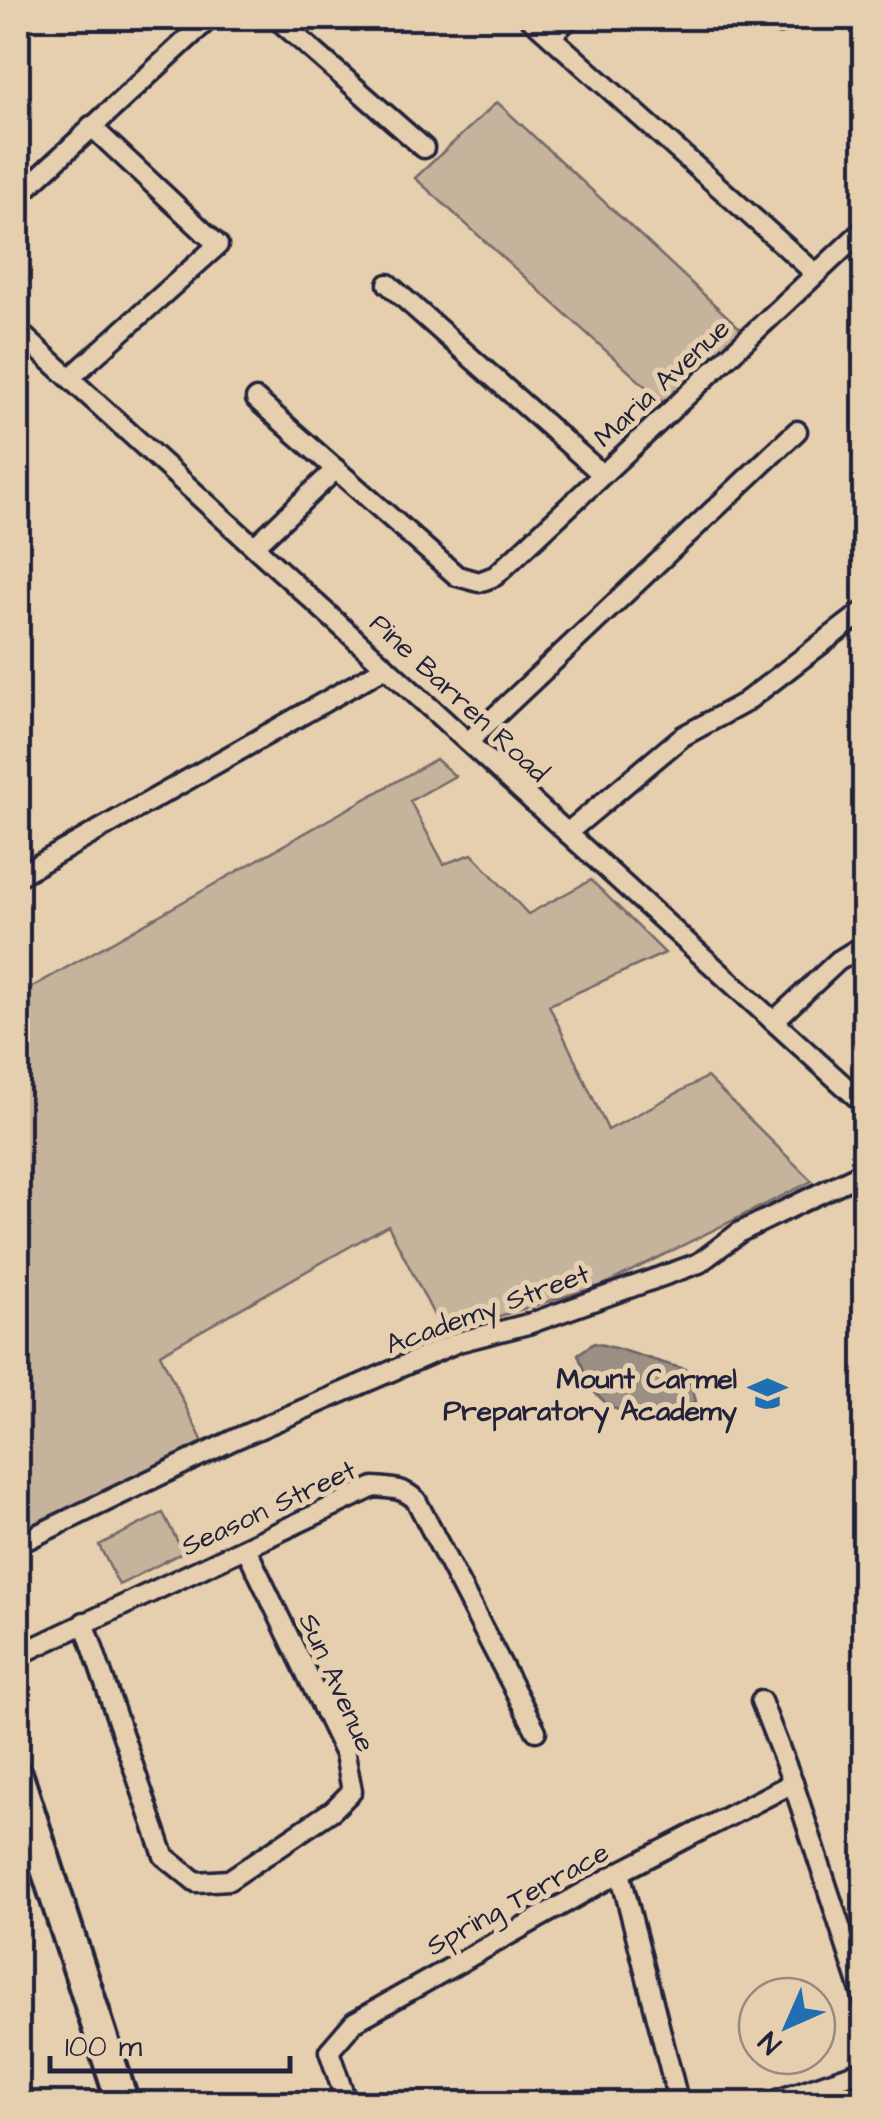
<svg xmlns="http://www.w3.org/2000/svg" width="882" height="2121" viewBox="0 0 882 2121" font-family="'Architects Daughter',sans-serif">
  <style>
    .green { fill: #c6b39b; stroke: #746a6b; stroke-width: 2.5 }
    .water { fill: #9c8f84; stroke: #6b6367; stroke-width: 2.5 }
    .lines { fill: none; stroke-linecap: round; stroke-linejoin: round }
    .street-casing { stroke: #22223b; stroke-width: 25 }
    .highway-casing { stroke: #22223b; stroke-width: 38 }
    .street { stroke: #e5cfae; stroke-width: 18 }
    .highway { stroke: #e5cfae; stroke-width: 30 }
    .labels { text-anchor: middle; stroke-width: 10; stroke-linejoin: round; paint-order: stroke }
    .street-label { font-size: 28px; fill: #22223b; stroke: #e5cfae }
    .poi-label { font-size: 28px; font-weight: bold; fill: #22223b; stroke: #e5cfae; text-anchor: end }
  </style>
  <rect width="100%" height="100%" fill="#e5cfae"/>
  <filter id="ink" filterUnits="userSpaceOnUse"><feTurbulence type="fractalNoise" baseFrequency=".01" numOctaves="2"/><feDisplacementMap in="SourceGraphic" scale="20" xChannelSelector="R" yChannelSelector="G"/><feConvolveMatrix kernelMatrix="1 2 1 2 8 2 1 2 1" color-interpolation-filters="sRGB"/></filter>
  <g filter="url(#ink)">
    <g class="green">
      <polygon points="497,102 743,331 666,405 415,178"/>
      <polygon points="436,759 455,776 410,801 444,864 472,854 528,914 591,880 665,953 549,1005 608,1130 707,1077 812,1181 603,1285 443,1333 388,1225 160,1354 204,1444 18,1531 18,995"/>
      <polygon points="163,1513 183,1552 119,1585 99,1545"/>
    </g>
    <path class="water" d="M594,1343C626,1349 654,1362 686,1369L696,1401L673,1415L637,1418L609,1406L590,1388L578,1354Z"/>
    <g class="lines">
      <defs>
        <g id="street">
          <polyline points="276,18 424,148"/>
          <polyline points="530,18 816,274"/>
          <polyline points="780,23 786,18"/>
          <polyline points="551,36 570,18"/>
          <polyline points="18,196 210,18"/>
          <polyline points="388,284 602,474"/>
          <path d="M18,331C301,587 582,846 864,1104"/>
          <polyline points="70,378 218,245 91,126"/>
          <polyline points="256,399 457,576 479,582 495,576 864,229"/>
          <polyline points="256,545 336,469"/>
          <polyline points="468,742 797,431"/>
          <polyline points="567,833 683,736 744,703 864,611"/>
          <polyline points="18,876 386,667"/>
          <polyline points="774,1021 838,961 864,945"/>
          <polyline points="18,1544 233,1440 458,1342 528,1324 699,1263 740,1232 864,1172"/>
          <polyline points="84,1622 164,1856 196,1882 229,1880 333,1810 352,1791 345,1754 246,1548"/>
          <path d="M18,1655L374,1487C391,1488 403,1488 416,1500L536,1731"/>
          <polyline points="761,1701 793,1783 864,2000"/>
          <polyline points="620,1872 679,2104"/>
          <polyline points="347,2104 329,2051 354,2022 620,1872 793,1783"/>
          <polyline points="766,2104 864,2070"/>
        </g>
        <polyline id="highway" points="18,1779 123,2104"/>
      </defs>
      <use href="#street" class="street-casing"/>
      <use href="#highway" class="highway-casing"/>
      <use href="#street" class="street"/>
      <use href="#highway" class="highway"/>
    </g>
  </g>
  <defs>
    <symbol id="school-bare" viewBox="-9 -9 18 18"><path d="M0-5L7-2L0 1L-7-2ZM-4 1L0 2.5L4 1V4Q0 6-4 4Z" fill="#1f6fb2" stroke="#e5cfae" stroke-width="2.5" paint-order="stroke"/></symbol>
  </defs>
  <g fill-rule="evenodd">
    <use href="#school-bare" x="740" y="1366" width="55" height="55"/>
  </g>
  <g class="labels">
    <g class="street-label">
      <text transform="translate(661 382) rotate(-43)" y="10">Maria Avenue</text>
      <text transform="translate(460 697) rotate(43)" y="10">Pine Barren Road</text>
      <text transform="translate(487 1308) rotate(-20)" y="10">Academy Street</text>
      <text transform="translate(268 1507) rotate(-25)" y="10">Season Street</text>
      <text transform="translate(338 1682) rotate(66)" y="10">Sun Avenue</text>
      <text transform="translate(517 1898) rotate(-29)" y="10">Spring Terrace</text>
    </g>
    <g class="poi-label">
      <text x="737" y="1388">Mount Carmel<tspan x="737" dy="32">Preparatory Academy</tspan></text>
    </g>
  </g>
  <rect width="882" height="2121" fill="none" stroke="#e5cfae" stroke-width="60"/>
  <rect x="30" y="30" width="822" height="2061" fill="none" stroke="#22223b" stroke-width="4" filter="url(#ink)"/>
  <g transform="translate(787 2026) rotate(225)"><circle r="48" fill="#e5cfae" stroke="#978a80" stroke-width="2.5"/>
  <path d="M0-8L18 38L0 25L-18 38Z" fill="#1f6fb2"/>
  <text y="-15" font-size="28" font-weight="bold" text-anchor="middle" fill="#22223b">N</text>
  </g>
  <path d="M50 2056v15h240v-15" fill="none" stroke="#22223b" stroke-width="5"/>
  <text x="65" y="2056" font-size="30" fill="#22223b" stroke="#e5cfae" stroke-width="8" paint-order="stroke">100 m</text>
</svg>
